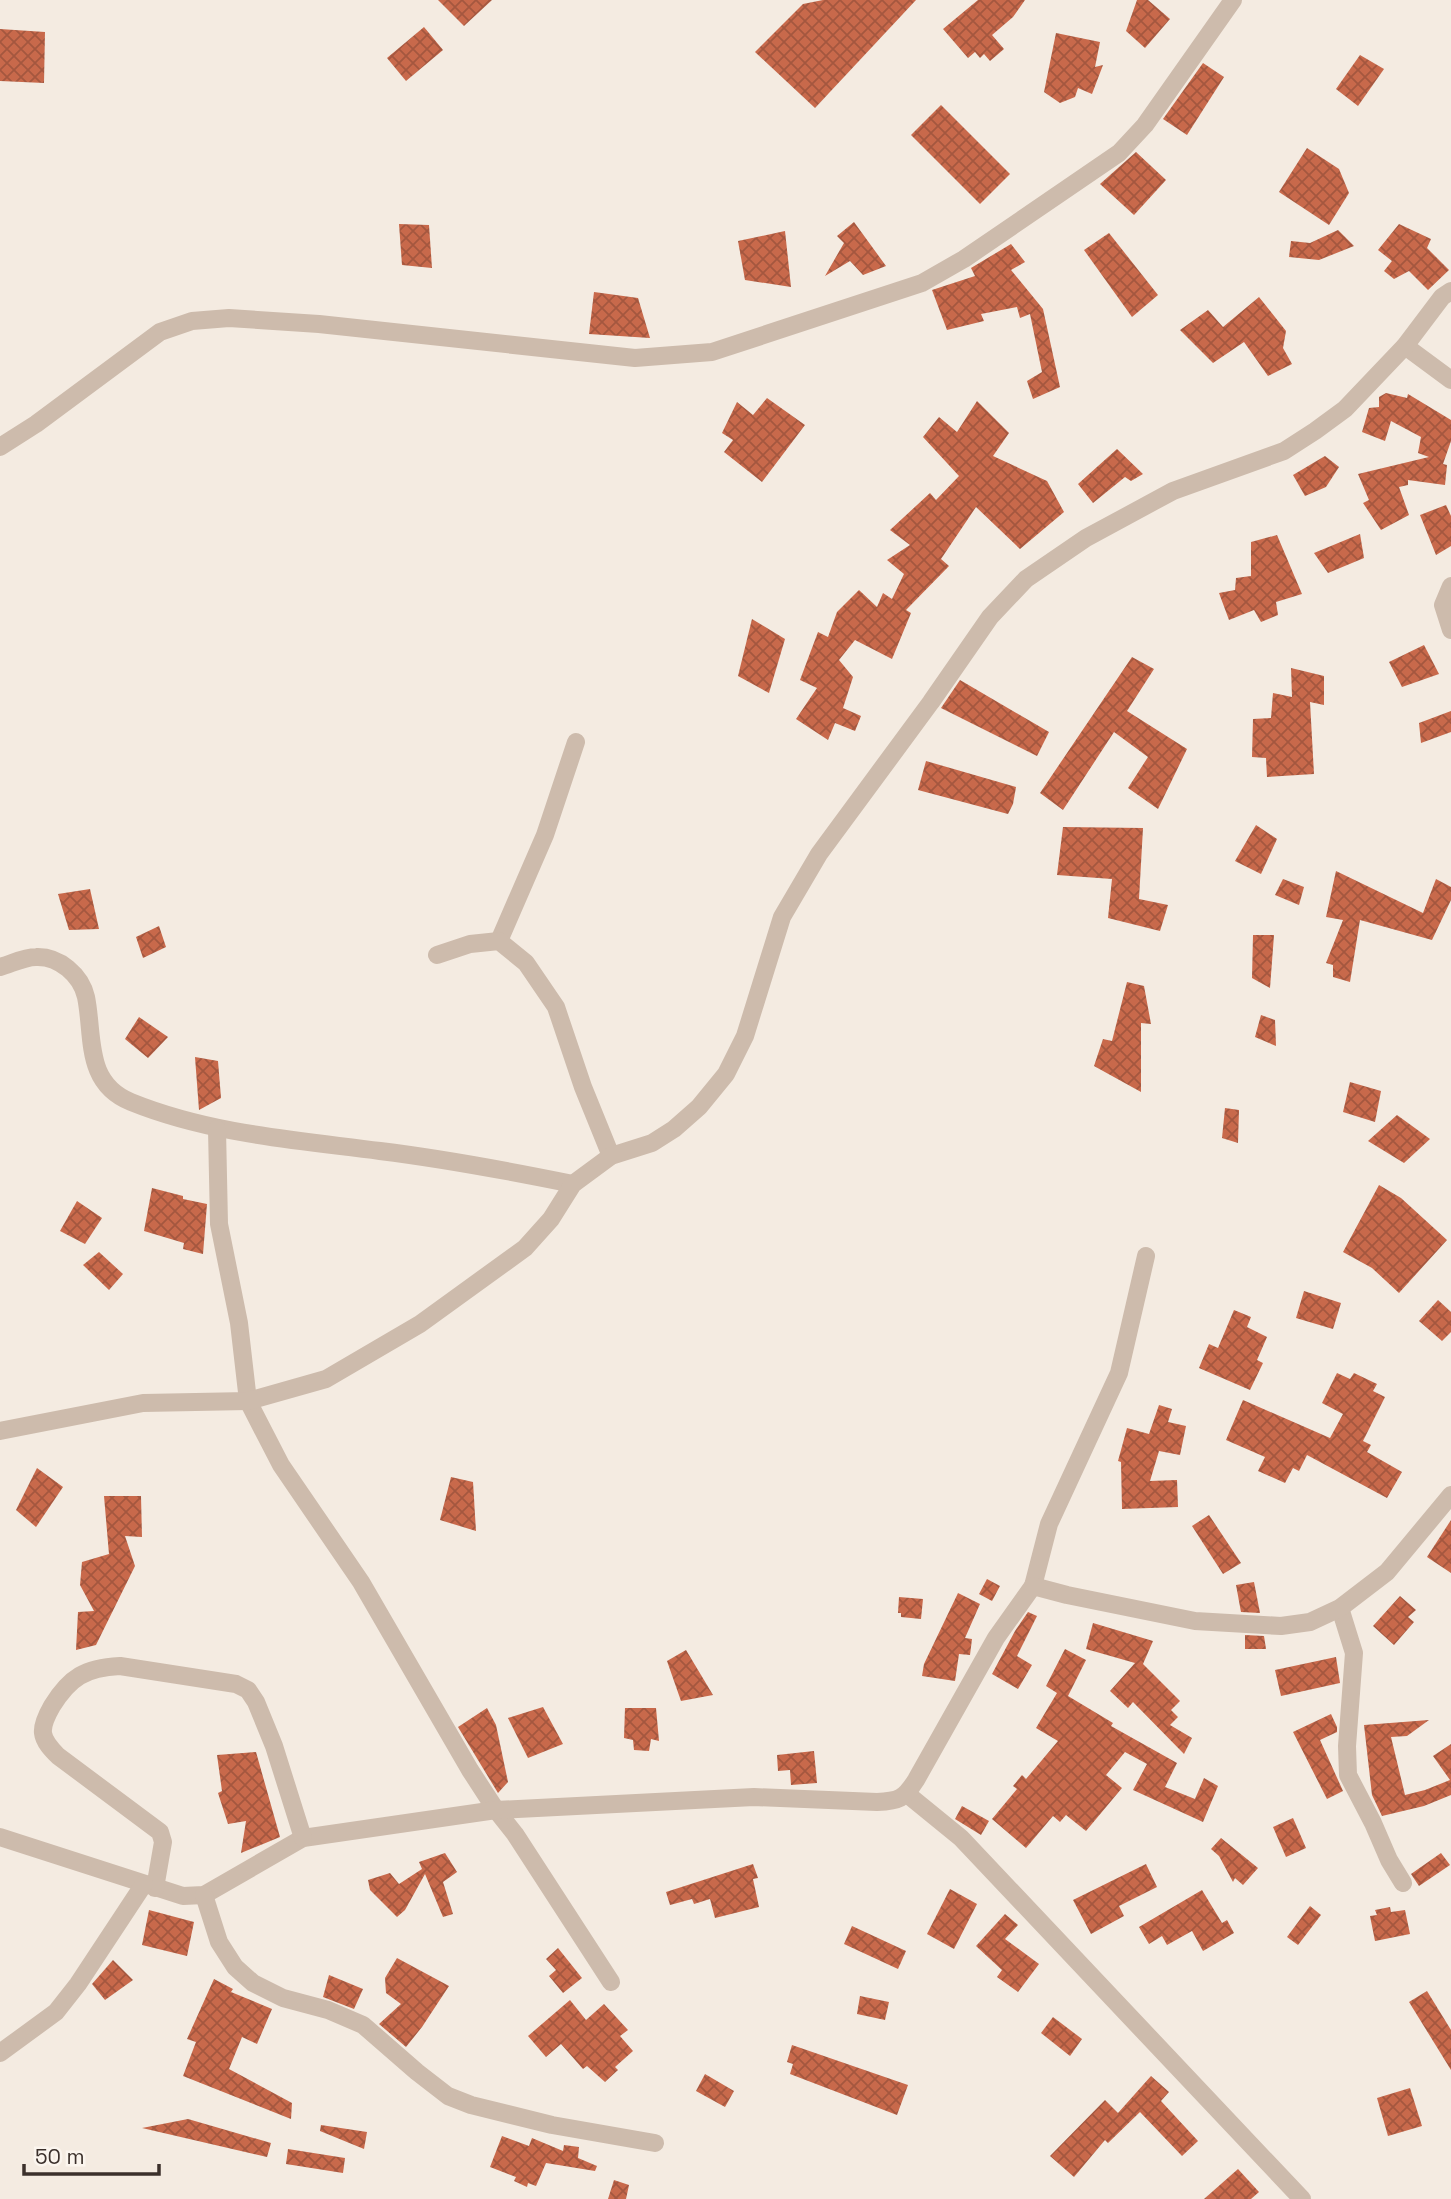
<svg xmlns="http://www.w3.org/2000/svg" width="1451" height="2199" viewBox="0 0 1451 2199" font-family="'Space Grotesk',sans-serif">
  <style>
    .building { fill: url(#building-cross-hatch) }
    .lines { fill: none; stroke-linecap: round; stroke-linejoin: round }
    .minor { stroke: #cdbbac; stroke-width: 18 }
  </style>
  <defs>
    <pattern id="building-cross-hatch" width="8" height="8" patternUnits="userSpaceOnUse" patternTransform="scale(1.75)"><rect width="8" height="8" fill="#c8694b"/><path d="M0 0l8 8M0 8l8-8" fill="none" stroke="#a4573f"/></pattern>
  </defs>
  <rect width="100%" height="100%" fill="#f4ebe1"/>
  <g class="building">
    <polygon points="438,0 492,0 464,26"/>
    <polygon points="823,0 916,0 815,108 755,52 803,4"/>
    <polygon points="978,0 1025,0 1013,17 992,35 1004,49 990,61 984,54 980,58 975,52 968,58 943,29"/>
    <polygon points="1137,0 1148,0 1170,19 1145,48 1126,31"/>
    <polygon points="424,27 443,50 406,81 387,58"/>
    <polygon points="0,29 45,32 44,83 0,81"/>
    <polygon points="1056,33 1100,42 1095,67 1103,65 1092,94 1078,88 1075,97 1060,103 1044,92"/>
    <polygon points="1360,55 1384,69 1358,106 1336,89"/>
    <polygon points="1203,63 1224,77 1187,135 1163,119"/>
    <polygon points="941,105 1010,174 980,204 911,135"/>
    <polygon points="1307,148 1339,169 1349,193 1329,225 1279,192"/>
    <polygon points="1136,152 1166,180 1134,215 1100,184"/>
    <polygon points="854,222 886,266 863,275 850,261 825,276 844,243 837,236"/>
    <polygon points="399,224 429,225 432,268 402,265"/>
    <polygon points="1399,224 1431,239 1427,248 1449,270 1428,290 1409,271 1394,279 1384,271 1392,261 1378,250"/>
    <polygon points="1338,230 1354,246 1319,260 1289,257 1291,241 1310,243"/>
    <polygon points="785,231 791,287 745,280 738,241"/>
    <polygon points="1109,233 1158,295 1132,317 1084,250"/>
    <polygon points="1011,244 1025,262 1011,270 1043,309 1060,387 1033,399 1027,381 1042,372 1030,314 1020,318 1017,307 981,314 984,321 947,330 932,290 975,276 971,268"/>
    <polygon points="594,292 638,298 650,338 589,334"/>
    <polygon points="1259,297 1286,331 1283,348 1292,364 1268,376 1244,342 1213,363 1180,330 1208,310 1223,327"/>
    <polygon points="1386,393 1407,398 1408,394 1451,420 1451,441 1443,464 1447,465 1445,485 1408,480 1408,485 1399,487 1409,515 1381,530 1363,503 1369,500 1358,474 1429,457 1418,453 1421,437 1391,421 1385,441 1362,432 1369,408 1379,407 1379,397"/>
    <polygon points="767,398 805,425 762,482 724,452 733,440 722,433 737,402 753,415"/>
    <polygon points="977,401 1009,433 993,456 1047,481 1064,512 1020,549 976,507 941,559 949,566 906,610 911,613 892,659 855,640 839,660 853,677 843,708 861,716 855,731 835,723 828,740 796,719 817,688 800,680 818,632 828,637 837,612 859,590 877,607 883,593 892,599 904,574 887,560 910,545 890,530 930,493 936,500 959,476 923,437 939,417 957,432"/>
    <polygon points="1117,449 1143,474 1131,481 1125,477 1093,503 1078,484"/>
    <polygon points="1325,456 1339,467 1326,487 1305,496 1293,475"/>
    <polygon points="1446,505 1451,516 1451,546 1436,555 1420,515"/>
    <polygon points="1360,534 1364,558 1328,573 1314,553"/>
    <polygon points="1277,535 1302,594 1276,602 1278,615 1261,622 1254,610 1229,620 1219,593 1235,590 1236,578 1251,576 1251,542"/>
    <polygon points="752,619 785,639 769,693 738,676"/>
    <polygon points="1424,645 1439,674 1402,687 1389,662"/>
    <polygon points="1132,657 1154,669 1127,711 1187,749 1158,809 1128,788 1148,757 1114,732 1063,810 1040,793"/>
    <polygon points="1291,668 1324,676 1324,705 1310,702 1314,774 1267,777 1266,758 1252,757 1253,719 1271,718 1273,693 1292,697"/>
    <polygon points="960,680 1049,732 1037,756 941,708"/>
    <polygon points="1451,711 1451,732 1421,743 1419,723"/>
    <polygon points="926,761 1016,787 1013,804 1008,814 918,790"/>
    <polygon points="1256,825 1277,839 1261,874 1235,861"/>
    <polygon points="1063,827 1143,828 1139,899 1168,905 1160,931 1108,918 1112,879 1057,875"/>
    <polygon points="1336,871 1423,913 1436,879 1451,887 1451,900 1432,940 1360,920 1350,982 1333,977 1333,965 1326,963 1343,920 1326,917"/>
    <polygon points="1283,879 1304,887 1299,905 1275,895"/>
    <polygon points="90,889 99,929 69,930 58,894"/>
    <polygon points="159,926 166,947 143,958 136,937"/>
    <polygon points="1253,935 1274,935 1270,988 1252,978"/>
    <polygon points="1127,982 1144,986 1151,1024 1141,1023 1141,1092 1094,1066 1103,1039 1112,1041"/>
    <polygon points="1261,1015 1275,1020 1276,1046 1255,1037"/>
    <polygon points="139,1017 168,1037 148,1058 125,1039"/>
    <polygon points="195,1057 218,1061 221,1098 199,1110"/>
    <polygon points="1350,1082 1381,1091 1375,1122 1343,1112"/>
    <polygon points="1225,1108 1239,1110 1238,1143 1222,1138"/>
    <polygon points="1397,1115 1430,1139 1404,1163 1368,1141"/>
    <polygon points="1379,1185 1401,1198 1447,1240 1399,1293 1372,1268 1343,1252"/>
    <polygon points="152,1188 183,1196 183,1199 207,1204 203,1254 183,1249 184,1243 144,1231"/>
    <polygon points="77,1201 102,1218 85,1244 60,1231"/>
    <polygon points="99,1252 123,1274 109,1290 83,1265"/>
    <polygon points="1304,1291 1341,1303 1333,1329 1296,1318"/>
    <polygon points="1438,1300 1451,1312 1451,1332 1442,1341 1419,1321"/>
    <polygon points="1234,1310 1251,1317 1247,1327 1267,1337 1257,1360 1263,1363 1250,1390 1199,1368 1209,1344 1218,1348"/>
    <polygon points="1337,1373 1350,1379 1354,1373 1377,1384 1373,1391 1385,1397 1363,1441 1371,1445 1367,1452 1402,1472 1387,1498 1307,1455 1299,1471 1293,1468 1285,1483 1258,1471 1265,1457 1226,1440 1243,1400 1330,1438 1343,1414 1322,1403"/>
    <polygon points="1159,1405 1172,1409 1168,1422 1186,1426 1180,1455 1159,1451 1150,1481 1177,1480 1178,1507 1122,1509 1121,1462 1118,1461 1127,1428 1149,1434"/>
    <polygon points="37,1468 63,1487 36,1527 16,1510"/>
    <polygon points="451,1477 473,1482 476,1531 440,1520"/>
    <polygon points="104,1496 141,1496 142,1537 125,1536 135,1566 96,1645 76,1650 78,1612 94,1611 80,1585 82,1562 109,1554"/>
    <polygon points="1209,1515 1241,1563 1223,1574 1192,1526"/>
    <polygon points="1451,1520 1451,1573 1427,1557"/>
    <polygon points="987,1579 1000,1586 992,1601 979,1594"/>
    <polygon points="1254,1582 1260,1613 1241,1612 1236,1585"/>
    <polygon points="958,1593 980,1604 965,1638 972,1639 970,1655 959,1654 955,1681 922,1676 924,1664"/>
    <polygon points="1400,1596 1416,1610 1408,1617 1414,1622 1394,1645 1373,1626"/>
    <polygon points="899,1597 923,1599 921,1619 901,1617 901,1613 898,1613"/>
    <polygon points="1028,1612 1037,1616 1017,1656 1032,1665 1018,1689 992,1674 1015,1631"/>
    <polygon points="1093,1623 1153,1641 1143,1664 1180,1701 1171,1710 1178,1717 1170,1725 1192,1738 1184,1754 1133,1702 1128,1708 1110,1691 1135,1663 1086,1649"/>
    <polygon points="1245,1635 1264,1636 1266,1649 1245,1649"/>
    <polygon points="1065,1649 1086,1660 1068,1696 1113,1723 1111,1726 1177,1763 1165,1787 1195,1799 1204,1778 1218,1786 1203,1822 1133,1790 1147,1764 1125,1752 1106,1775 1122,1788 1086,1831 1066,1815 1060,1822 1053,1816 1026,1848 992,1819 1017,1789 1013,1786 1022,1775 1026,1779 1058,1741 1036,1728 1057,1693 1046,1686"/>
    <polygon points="686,1650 713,1695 681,1701 667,1661"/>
    <polygon points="1336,1657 1340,1683 1281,1696 1275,1670"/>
    <polygon points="543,1707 563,1744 528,1758 508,1718"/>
    <polygon points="487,1708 496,1725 508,1782 498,1793 458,1727"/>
    <polygon points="625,1708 656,1708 659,1741 651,1739 649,1751 634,1750 633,1740 624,1738"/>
    <polygon points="1331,1714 1337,1727 1337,1732 1320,1740 1343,1791 1327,1799 1293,1732"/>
    <polygon points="1429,1720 1407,1736 1391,1737 1405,1795 1425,1790 1450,1780 1433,1756 1451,1744 1451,1795 1424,1806 1382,1816 1372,1795 1364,1725"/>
    <polygon points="814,1751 817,1783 791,1785 790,1770 778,1771 777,1755"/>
    <polygon points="256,1752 280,1837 241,1853 246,1821 228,1824 218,1793 222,1791 217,1755"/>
    <polygon points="962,1806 989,1821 981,1835 955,1819"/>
    <polygon points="1293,1818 1306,1848 1286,1857 1273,1827"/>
    <polygon points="1221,1838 1258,1868 1243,1885 1235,1878 1233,1882 1219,1856 1211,1849"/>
    <polygon points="445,1853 457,1872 443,1882 453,1914 443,1917 425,1874 405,1910 397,1917 370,1890 368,1880 390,1873 399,1884 422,1869 419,1862"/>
    <polygon points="1441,1853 1450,1865 1419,1886 1411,1874"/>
    <polygon points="753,1864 758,1878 753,1879 759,1907 715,1918 710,1899 694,1904 692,1899 670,1905 666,1892"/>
    <polygon points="1146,1864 1157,1887 1119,1906 1124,1916 1091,1934 1073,1900"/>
    <polygon points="950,1889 977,1904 954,1949 927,1934"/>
    <polygon points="1202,1890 1222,1923 1227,1920 1234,1933 1203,1951 1192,1931 1167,1945 1162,1936 1149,1944 1139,1927"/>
    <polygon points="1310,1906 1321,1915 1298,1945 1287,1937"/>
    <polygon points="1390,1907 1391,1912 1405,1910 1410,1934 1375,1941 1370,1916 1377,1915 1375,1910"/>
    <polygon points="149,1910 194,1922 187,1956 142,1945"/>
    <polygon points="1005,1914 1018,1925 1005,1939 1039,1964 1018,1992 997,1977 1002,1970 976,1946"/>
    <polygon points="852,1926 906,1951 898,1969 844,1944"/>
    <polygon points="558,1948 582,1978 563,1993 549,1976 556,1970 546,1959"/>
    <polygon points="397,1958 449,1986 422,2027 406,2047 379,2024 401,2004 386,1993 385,1978"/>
    <polygon points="113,1960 133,1980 105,2000 92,1984"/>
    <polygon points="329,1975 363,1989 354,2009 323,1997"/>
    <polygon points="214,1979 233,1989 231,1992 272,2009 257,2044 242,2037 229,2069 292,2103 291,2119 183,2076 196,2042 187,2039"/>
    <polygon points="1427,1991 1451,2030 1451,2070 1409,2002"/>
    <polygon points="860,1996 889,2002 885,2020 857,2014"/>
    <polygon points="570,2000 586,2020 604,2004 628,2030 620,2036 633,2051 615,2067 618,2070 605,2082 587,2066 583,2069 561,2044 546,2057 528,2036"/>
    <polygon points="1053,2017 1082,2039 1070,2056 1041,2033"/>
    <polygon points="792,2045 908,2085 897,2115 790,2074 793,2064 787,2062"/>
    <polygon points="705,2074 734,2091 725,2107 696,2091"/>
    <polygon points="1151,2076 1169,2092 1161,2101 1198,2141 1182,2156 1140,2112 1108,2143 1105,2140 1074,2177 1050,2156 1105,2100 1118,2113"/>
    <polygon points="1410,2088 1422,2126 1388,2136 1377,2098"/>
    <polygon points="188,2119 271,2143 267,2157 142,2128"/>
    <polygon points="321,2125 367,2132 364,2149 320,2131"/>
    <polygon points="502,2136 529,2146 532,2138 563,2151 564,2145 579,2147 578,2158 597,2166 595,2171 546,2163 536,2186 528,2183 527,2187 514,2181 516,2177 490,2167"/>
    <polygon points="288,2149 345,2158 343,2173 286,2164"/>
    <polygon points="1238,2169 1259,2192 1251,2199 1204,2199"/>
    <polygon points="614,2180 629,2185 626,2199 608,2199"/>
  </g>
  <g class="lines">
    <g class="minor">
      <polyline points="1405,346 1451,380"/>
      <polyline points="0,447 36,424 160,332 192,321 229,318 319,324 635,358 712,352 922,283 964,259 1119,153 1145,125 1233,0"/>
      <polyline points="1451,586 1443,605 1451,630"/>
      <polyline points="499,941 545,835 576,742"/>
      <polyline points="437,955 470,944 499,941 526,963 556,1007 583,1087 611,1156"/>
      <path d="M0,967C11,964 24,957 36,957C59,956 81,975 86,997C94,1036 84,1083 131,1102C210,1134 296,1140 380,1151C445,1159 509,1171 573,1184"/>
      <polyline points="217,1129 219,1224 239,1323 248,1401 281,1465 361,1582 470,1770 496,1810 515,1834 611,1982"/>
      <polyline points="0,1431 143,1403 248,1401 326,1379 420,1324 525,1248 551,1219 573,1184 611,1156 652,1143 674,1129 699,1107 726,1074 745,1036 782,917 819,854 931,702 990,617 1026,579 1086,538 1173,491 1284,451 1315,431 1345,409 1405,346 1442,297 1451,291"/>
      <polyline points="1033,1586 1049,1524 1119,1373 1146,1256"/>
      <polyline points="1340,1608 1354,1653 1347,1746 1348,1775 1373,1823 1389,1860 1403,1883"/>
      <polyline points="907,1794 961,1838 1302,2199"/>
      <path d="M0,1837L183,1896L204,1895L303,1838L496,1810L754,1797L877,1802C899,1801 904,1799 916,1780L996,1638L1033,1586L1067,1595L1195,1621L1281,1626L1310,1622L1340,1608L1387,1572L1451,1495"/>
      <path d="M155,1888L163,1842L160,1832L58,1756C52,1750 44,1742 43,1733C42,1725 48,1713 52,1706C70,1677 85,1668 120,1666L236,1684L248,1690L256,1702L274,1746L303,1838"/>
      <polyline points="204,1895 219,1942 235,1967 253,1983 283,1998 328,2010 363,2025 417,2072 448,2096 471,2105 552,2125 655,2143"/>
      <polyline points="0,2053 56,2012 78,1984 144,1884"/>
    </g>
  </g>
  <path d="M24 2164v10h135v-10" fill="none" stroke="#3b302b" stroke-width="3.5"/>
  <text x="35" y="2164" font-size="21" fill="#3b302b" stroke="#fbf5ee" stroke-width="5" paint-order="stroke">50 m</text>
</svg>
